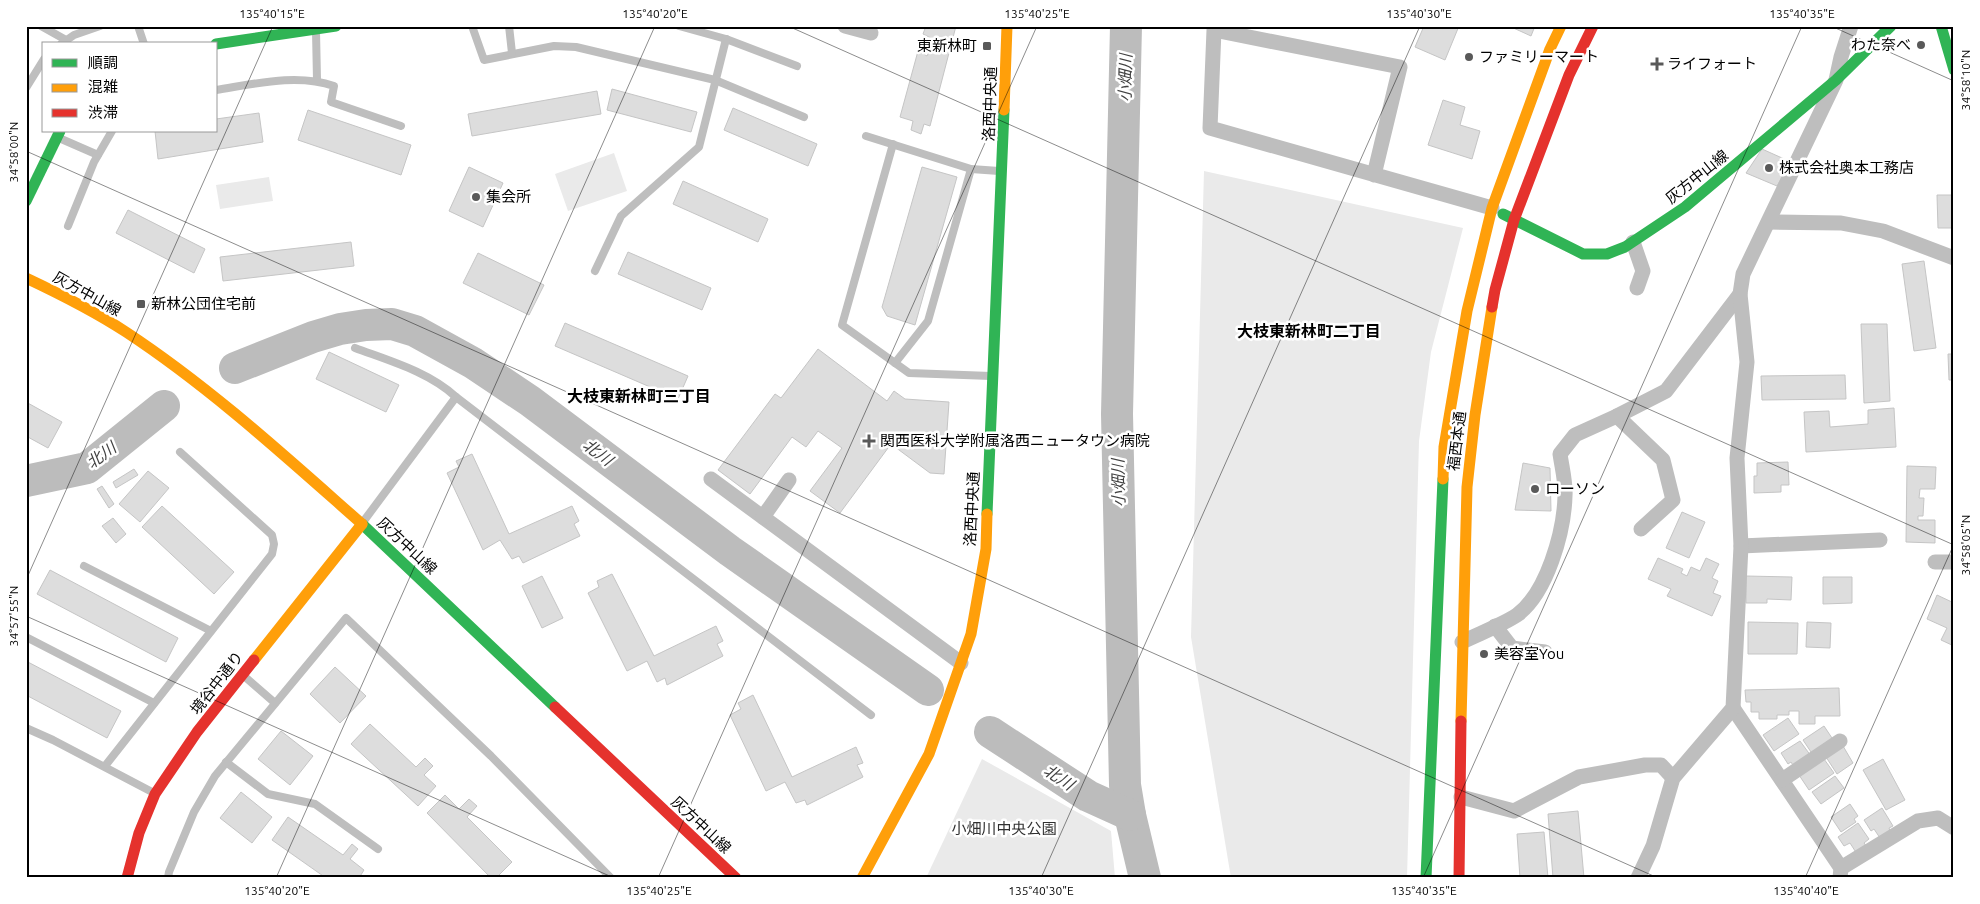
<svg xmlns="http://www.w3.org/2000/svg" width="1980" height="904" viewBox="0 0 1980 904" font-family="Ubuntu,'Noto Sans JP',sans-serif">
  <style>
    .green { fill: #eaeaea }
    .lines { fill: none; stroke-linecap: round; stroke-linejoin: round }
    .river { stroke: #bcbcbc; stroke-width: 32 }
    .building { fill: #ddd; stroke: #c5c5c5 }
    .lane { stroke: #bebebe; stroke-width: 8 }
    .street { stroke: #bebebe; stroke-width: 15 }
    .fast { stroke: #30b455; stroke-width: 11 }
    .slow { stroke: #ff9f0a; stroke-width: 11 }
    .jam { stroke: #e5322d; stroke-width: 11 }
    .ticks { fill: none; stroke: #000; stroke-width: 1; stroke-opacity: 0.45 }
    .poi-dot { fill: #595959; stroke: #fff; stroke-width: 2 }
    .labels { text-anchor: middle; stroke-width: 5; stroke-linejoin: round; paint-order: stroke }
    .poi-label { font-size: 15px; fill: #000; stroke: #fff; text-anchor: start }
    .street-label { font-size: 15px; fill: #000; stroke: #fff }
    .park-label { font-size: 15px; fill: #303030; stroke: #fff }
    .water-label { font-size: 16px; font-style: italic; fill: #414141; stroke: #fff }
    .neighbourhood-label { font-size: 16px; font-weight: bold; fill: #000; stroke: #fff }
    .neatline { fill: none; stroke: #000; stroke-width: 2 }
    .ticks-label { font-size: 12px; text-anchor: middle; fill: #000 }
  </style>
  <rect width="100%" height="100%" fill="#fff"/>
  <g class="green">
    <polygon points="614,153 627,191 568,211 555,174"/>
    <polygon points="1204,171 1463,228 1431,352 1419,441 1407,878 1231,878 1191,637"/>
    <polygon points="269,177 273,201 220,209 216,185"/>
    <polygon points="982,759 1111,831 1115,878 926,878"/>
  </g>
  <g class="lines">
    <g class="river">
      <polyline points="1126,26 1117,414 1125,785 1130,815 1145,878"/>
      <polyline points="235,368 313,337 340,329 366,325 392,324 415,331 473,363 530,401 730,551 928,690"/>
      <polyline points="26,481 87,468 164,406"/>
      <polyline points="990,732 1088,796 1130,815"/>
    </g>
  </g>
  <g class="building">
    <polygon points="926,26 956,26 930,126 924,124 921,134 911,130 913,121 900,117 918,51 927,56 935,40 923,34"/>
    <polygon points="1424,26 1459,26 1445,60 1415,47"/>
    <polygon points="1509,26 1535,26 1531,36"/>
    <polygon points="612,89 697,112 691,132 607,110"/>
    <polygon points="597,91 601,114 472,136 468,114"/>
    <polygon points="1443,100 1465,107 1460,125 1480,131 1472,159 1428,145"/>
    <polygon points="733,108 817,144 808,166 724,130"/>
    <polygon points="308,110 411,145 401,175 298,140"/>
    <polygon points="259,113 263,142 158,159 155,131 216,131 216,119"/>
    <polygon points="1762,149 1791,162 1777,186 1746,173"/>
    <polygon points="469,167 503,183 483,227 449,211"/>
    <polygon points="922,167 957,177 915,325 887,316 882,307"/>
    <polygon points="683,181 768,219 758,242 673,204"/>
    <polygon points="1937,195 1954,195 1954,228 1938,228"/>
    <polygon points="128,210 205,249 194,273 116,233"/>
    <polygon points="351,242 354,266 223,281 220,257"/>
    <polygon points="628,252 711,288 702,310 618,274"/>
    <polygon points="478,253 544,285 529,315 463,283"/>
    <polygon points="1924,261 1936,348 1914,351 1902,264"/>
    <polygon points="565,323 688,376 678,399 555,346"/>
    <polygon points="1861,324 1887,324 1890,401 1864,403"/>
    <polygon points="818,349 887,401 894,391 905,399 949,402 944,474 930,473 891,444 840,513 810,491 842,448 818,431 806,447 792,437 750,494 718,470 775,394 781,398"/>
    <polygon points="329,352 399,385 386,412 316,379"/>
    <polygon points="1948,354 1954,354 1954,380 1949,380"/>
    <polygon points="1845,375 1846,399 1762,400 1761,376"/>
    <polygon points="26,402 62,422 48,448 26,436"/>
    <polygon points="1894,408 1896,447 1806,452 1804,412 1829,411 1830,427 1868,424 1868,410"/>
    <polygon points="472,454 509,534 572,506 579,521 574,524 580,536 523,563 519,556 512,559 500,540 483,550 447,473 459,467 456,461"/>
    <polygon points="1788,462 1789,485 1781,485 1781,492 1754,493 1754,476 1757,476 1757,463"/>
    <polygon points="1523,463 1550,468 1551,511 1515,510"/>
    <polygon points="1907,466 1936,467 1935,489 1920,489 1919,498 1924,498 1923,516 1918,516 1918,520 1935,520 1935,543 1906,542"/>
    <polygon points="134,469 138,475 116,488 113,482"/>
    <polygon points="148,471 169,488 140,522 119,504"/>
    <polygon points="102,486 114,504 109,508 97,489"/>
    <polygon points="162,506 234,572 214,594 142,527"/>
    <polygon points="1682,512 1705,522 1689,558 1666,548"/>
    <polygon points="113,518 126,534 116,543 102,526"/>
    <polygon points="1658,558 1683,569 1681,573 1687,576 1691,567 1700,571 1706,558 1719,564 1712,578 1718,581 1713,593 1721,596 1712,616 1667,596 1671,589 1648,579"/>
    <polygon points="50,570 178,638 166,662 37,594"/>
    <polygon points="612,574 654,656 716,626 723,641 717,644 723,656 667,685 665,678 657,682 647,661 627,671 588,593 599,587 597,581"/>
    <polygon points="542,576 563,618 542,628 522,586"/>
    <polygon points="1746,576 1792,577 1791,600 1767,599 1767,603 1746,603"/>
    <polygon points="1823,577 1852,577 1852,603 1823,604"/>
    <polygon points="1937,595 1954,603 1954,646 1941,640 1947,628 1927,619"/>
    <polygon points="1748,622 1798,623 1797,654 1748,654"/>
    <polygon points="1807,622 1831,623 1830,648 1806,647"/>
    <polygon points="26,661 121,711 107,738 26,695"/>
    <polygon points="335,667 366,696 340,723 310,694"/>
    <polygon points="1839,688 1840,716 1815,716 1815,724 1799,724 1799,711 1789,711 1789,715 1777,715 1777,719 1759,719 1759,712 1751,712 1751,702 1746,702 1745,690"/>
    <polygon points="753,695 792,777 856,747 863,763 857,765 863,777 807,805 805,800 796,803 785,782 766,791 730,715 741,709 738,703"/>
    <polygon points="1788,718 1799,734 1774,751 1763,735"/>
    <polygon points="370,724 416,767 425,758 433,766 424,775 436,786 418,806 351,744"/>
    <polygon points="1824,726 1834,741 1813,755 1803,740"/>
    <polygon points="281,731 313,756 290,785 258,759"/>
    <polygon points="1800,741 1811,756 1794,767 1791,762 1788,764 1781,753"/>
    <polygon points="1843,746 1853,763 1837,774 1826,757"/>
    <polygon points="1824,759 1834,773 1809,790 1799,775"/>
    <polygon points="1883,759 1905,800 1886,810 1863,770"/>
    <polygon points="1835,776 1844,788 1821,804 1812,792"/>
    <polygon points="241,792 272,817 252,843 220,818"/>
    <polygon points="445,795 459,809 469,799 477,806 467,817 512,862 496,878 491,878 427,813"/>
    <polygon points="1850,804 1858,816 1854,819 1856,822 1841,832 1831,817"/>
    <polygon points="1882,808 1893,826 1889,828 1890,831 1880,838 1874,829 1871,831 1864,820"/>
    <polygon points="1578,811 1584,878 1553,878 1548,814"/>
    <polygon points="288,817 343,855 352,844 358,849 350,859 364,870 359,878 326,878 272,840"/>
    <polygon points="1858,823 1869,839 1864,843 1867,847 1857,854 1850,843 1844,846 1838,837"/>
    <polygon points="1544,832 1548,878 1520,878 1517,834"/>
  </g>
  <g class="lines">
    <g class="lane">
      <polyline points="41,26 66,40"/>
      <polyline points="138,26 144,44"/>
      <polyline points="472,26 484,60 554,46 576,47 715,80 804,117"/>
      <polyline points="509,26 512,53"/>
      <polyline points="679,26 726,39 797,66"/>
      <polyline points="316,31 317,80"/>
      <polyline points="61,44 74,35 100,26"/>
      <polyline points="26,88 44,59"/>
      <path d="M216,90C254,84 297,73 334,86L331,102L401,126"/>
      <polyline points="866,136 971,169 999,171"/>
      <polyline points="59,138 98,155"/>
      <polyline points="893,144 842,325 909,373 991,376"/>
      <polyline points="68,226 94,162 112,131"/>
      <polyline points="595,271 621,216 699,147 726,39"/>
      <path d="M355,348C390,361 429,372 456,397L871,715"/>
      <polyline points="895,363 928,321 971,169"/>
      <polyline points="363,522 456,397"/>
      <polyline points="84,566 211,631"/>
      <polyline points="26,637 154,703"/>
      <polyline points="244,676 275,703"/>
      <polyline points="26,728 53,740 154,793"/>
      <polyline points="226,762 268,794 315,804 378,849"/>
      <polyline points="105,766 272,554 274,544 272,535 180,452"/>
      <polyline points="168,878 169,872 194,812 215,776 346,618 491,756 611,878"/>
    </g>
    <g class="street">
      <polyline points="845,26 871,33"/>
      <polyline points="1374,175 1400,67 1214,30 1210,128 1492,208"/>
      <polyline points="1769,222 1841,223 1883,231 1954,258"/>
      <polyline points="1633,242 1643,271 1637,288"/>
      <polyline points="1617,416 1663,460 1673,500 1641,529"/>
      <polyline points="711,479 961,663"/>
      <polyline points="763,517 789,480"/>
      <polyline points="1741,546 1880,540"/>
      <polyline points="1935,562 1954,562"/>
      <polyline points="1495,626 1512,648 1545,652"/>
      <path d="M1462,642C1478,634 1502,625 1517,615C1547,593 1564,532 1565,496C1566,483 1562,468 1560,454L1575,435L1617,416L1666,391L1740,294"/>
      <polyline points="1733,708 1841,868 1840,878"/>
      <polyline points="1782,780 1840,741"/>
      <polyline points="1461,797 1514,811 1579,777 1645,765 1661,765 1673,778"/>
      <polyline points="1841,868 1918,821 1938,818 1954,828"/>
      <polyline points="1638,878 1653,846 1673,778 1733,708 1741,546 1737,458 1747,362 1740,294 1743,274 1836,80 1841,57 1851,26"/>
    </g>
    <g class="fast">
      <polyline points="1941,26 1954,70"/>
      <polyline points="216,44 336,26"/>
      <polyline points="26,201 60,131"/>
      <polyline points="1503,214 1583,254 1607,254 1625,247 1685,207 1836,80 1891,26"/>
      <polyline points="987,514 1004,110"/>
      <polyline points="362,524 555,707"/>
      <polyline points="1426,878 1443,479"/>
    </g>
    <g class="slow">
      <polyline points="1004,110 1007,26"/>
      <path d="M26,278C60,294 94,311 126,332C211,388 286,457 362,524"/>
      <polyline points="1443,479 1444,447 1467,311 1492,208 1550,49 1561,26"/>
      <polyline points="254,660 362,524"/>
      <polyline points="1461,721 1467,487 1475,415 1492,307"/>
      <polyline points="862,878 929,754 971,634 986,549 987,514"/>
    </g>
    <g class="jam">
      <polyline points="1492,307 1495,290 1514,220 1569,75 1593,26"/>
      <polyline points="555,707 736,878"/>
      <polyline points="127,878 139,833 155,794 197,732 254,660"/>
      <polyline points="1459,878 1461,721"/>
    </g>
  </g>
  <path class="ticks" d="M788,26L1954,545M1831,26L1954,81M26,151L1658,878M26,580L273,26M26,616L614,878M276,878L655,26M658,878L1037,26M1041,878L1420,26M1423,878L1802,26M1805,878L1954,544"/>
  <g class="poi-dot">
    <circle cx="1921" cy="45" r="5"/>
    <rect x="982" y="41" width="10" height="10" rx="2.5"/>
    <circle cx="1469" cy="57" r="5"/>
    <path d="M1654.5 56.5h5v5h5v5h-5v5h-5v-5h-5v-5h5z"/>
    <circle cx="1769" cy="168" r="5"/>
    <circle cx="476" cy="197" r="5"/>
    <rect x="136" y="299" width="10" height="10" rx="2.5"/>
    <path d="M866.5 433.5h5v5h5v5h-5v5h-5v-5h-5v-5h5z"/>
    <circle cx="1535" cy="489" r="5"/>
    <circle cx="1484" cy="654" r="5"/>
  </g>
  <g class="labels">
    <g class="poi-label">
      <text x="1911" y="50" text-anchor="end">わた奈べ</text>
      <text x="977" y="51" text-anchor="end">東新林町</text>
      <text x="1479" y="62">ファミリーマート</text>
      <text x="1667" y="69">ライフォート</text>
      <text x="1779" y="173">株式会社奥本工務店</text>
      <text x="486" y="202">集会所</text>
      <text x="151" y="309">新林公団住宅前</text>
      <text x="880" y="446">関西医科大学附属洛西ニュータウン病院</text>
      <text x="1545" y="494">ローソン</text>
      <text x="1494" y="659">美容室You</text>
    </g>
    <g class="street-label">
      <text transform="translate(990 104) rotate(-88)" y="5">洛西中央通</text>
      <text transform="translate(1697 177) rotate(-39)" y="5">灰方中山線</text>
      <text transform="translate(87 294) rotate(29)" y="5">灰方中山線</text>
      <text transform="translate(1457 441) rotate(-83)" y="5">福西本通</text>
      <text transform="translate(972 509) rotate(-87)" y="5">洛西中央通</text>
      <text transform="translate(407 546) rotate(43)" y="5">灰方中山線</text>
      <text transform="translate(217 683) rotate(-52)" y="5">境谷中通り</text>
      <text transform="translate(701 825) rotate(43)" y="5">灰方中山線</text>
    </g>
    <g class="park-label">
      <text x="1004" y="834">小畑川中央公園</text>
    </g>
    <g class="water-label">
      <text transform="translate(1125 78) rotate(-89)" y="6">小畑川</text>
      <text transform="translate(598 452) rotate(37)" y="6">北川</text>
      <text transform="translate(101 455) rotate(-36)" y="6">北川</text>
      <text transform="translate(1118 483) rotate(-91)" y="6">小畑川</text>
      <text transform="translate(1059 777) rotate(33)" y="6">北川</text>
    </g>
    <g class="neighbourhood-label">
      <text x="1309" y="337">大枝東新林町二丁目</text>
      <text x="639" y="402">大枝東新林町三丁目</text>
    </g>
  </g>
  <rect width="1980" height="904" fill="none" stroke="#ffffff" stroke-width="55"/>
  <rect x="42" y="42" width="175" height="90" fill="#ffffff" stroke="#999999"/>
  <rect x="52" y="59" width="25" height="8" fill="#30b455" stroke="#999999"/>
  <text x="88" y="68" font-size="15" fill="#000000">順調</text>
  <rect x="52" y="84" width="25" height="8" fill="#ff9f0a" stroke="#999999"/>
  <text x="88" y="92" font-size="15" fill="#000000">混雑</text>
  <rect x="52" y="109" width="25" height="8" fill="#e5322d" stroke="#999999"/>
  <text x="88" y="118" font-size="15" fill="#000000">渋滞</text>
  <rect x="28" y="28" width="1924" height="848" class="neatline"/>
  <g class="ticks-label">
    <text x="272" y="18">135°40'15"E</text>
    <text x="655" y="18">135°40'20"E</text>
    <text x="1037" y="18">135°40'25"E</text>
    <text x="1419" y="18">135°40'30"E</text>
    <text x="1802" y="18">135°40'35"E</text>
    <text transform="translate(1966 80) rotate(-90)" y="4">34°58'10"N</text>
    <text transform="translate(14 152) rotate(-90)" y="4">34°58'00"N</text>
    <text transform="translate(1966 545) rotate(-90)" y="4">34°58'05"N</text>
    <text transform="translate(14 616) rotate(-90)" y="4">34°57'55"N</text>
    <text x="277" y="895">135°40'20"E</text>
    <text x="659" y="895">135°40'25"E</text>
    <text x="1041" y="895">135°40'30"E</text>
    <text x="1424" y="895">135°40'35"E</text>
    <text x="1806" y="895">135°40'40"E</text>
  </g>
</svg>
